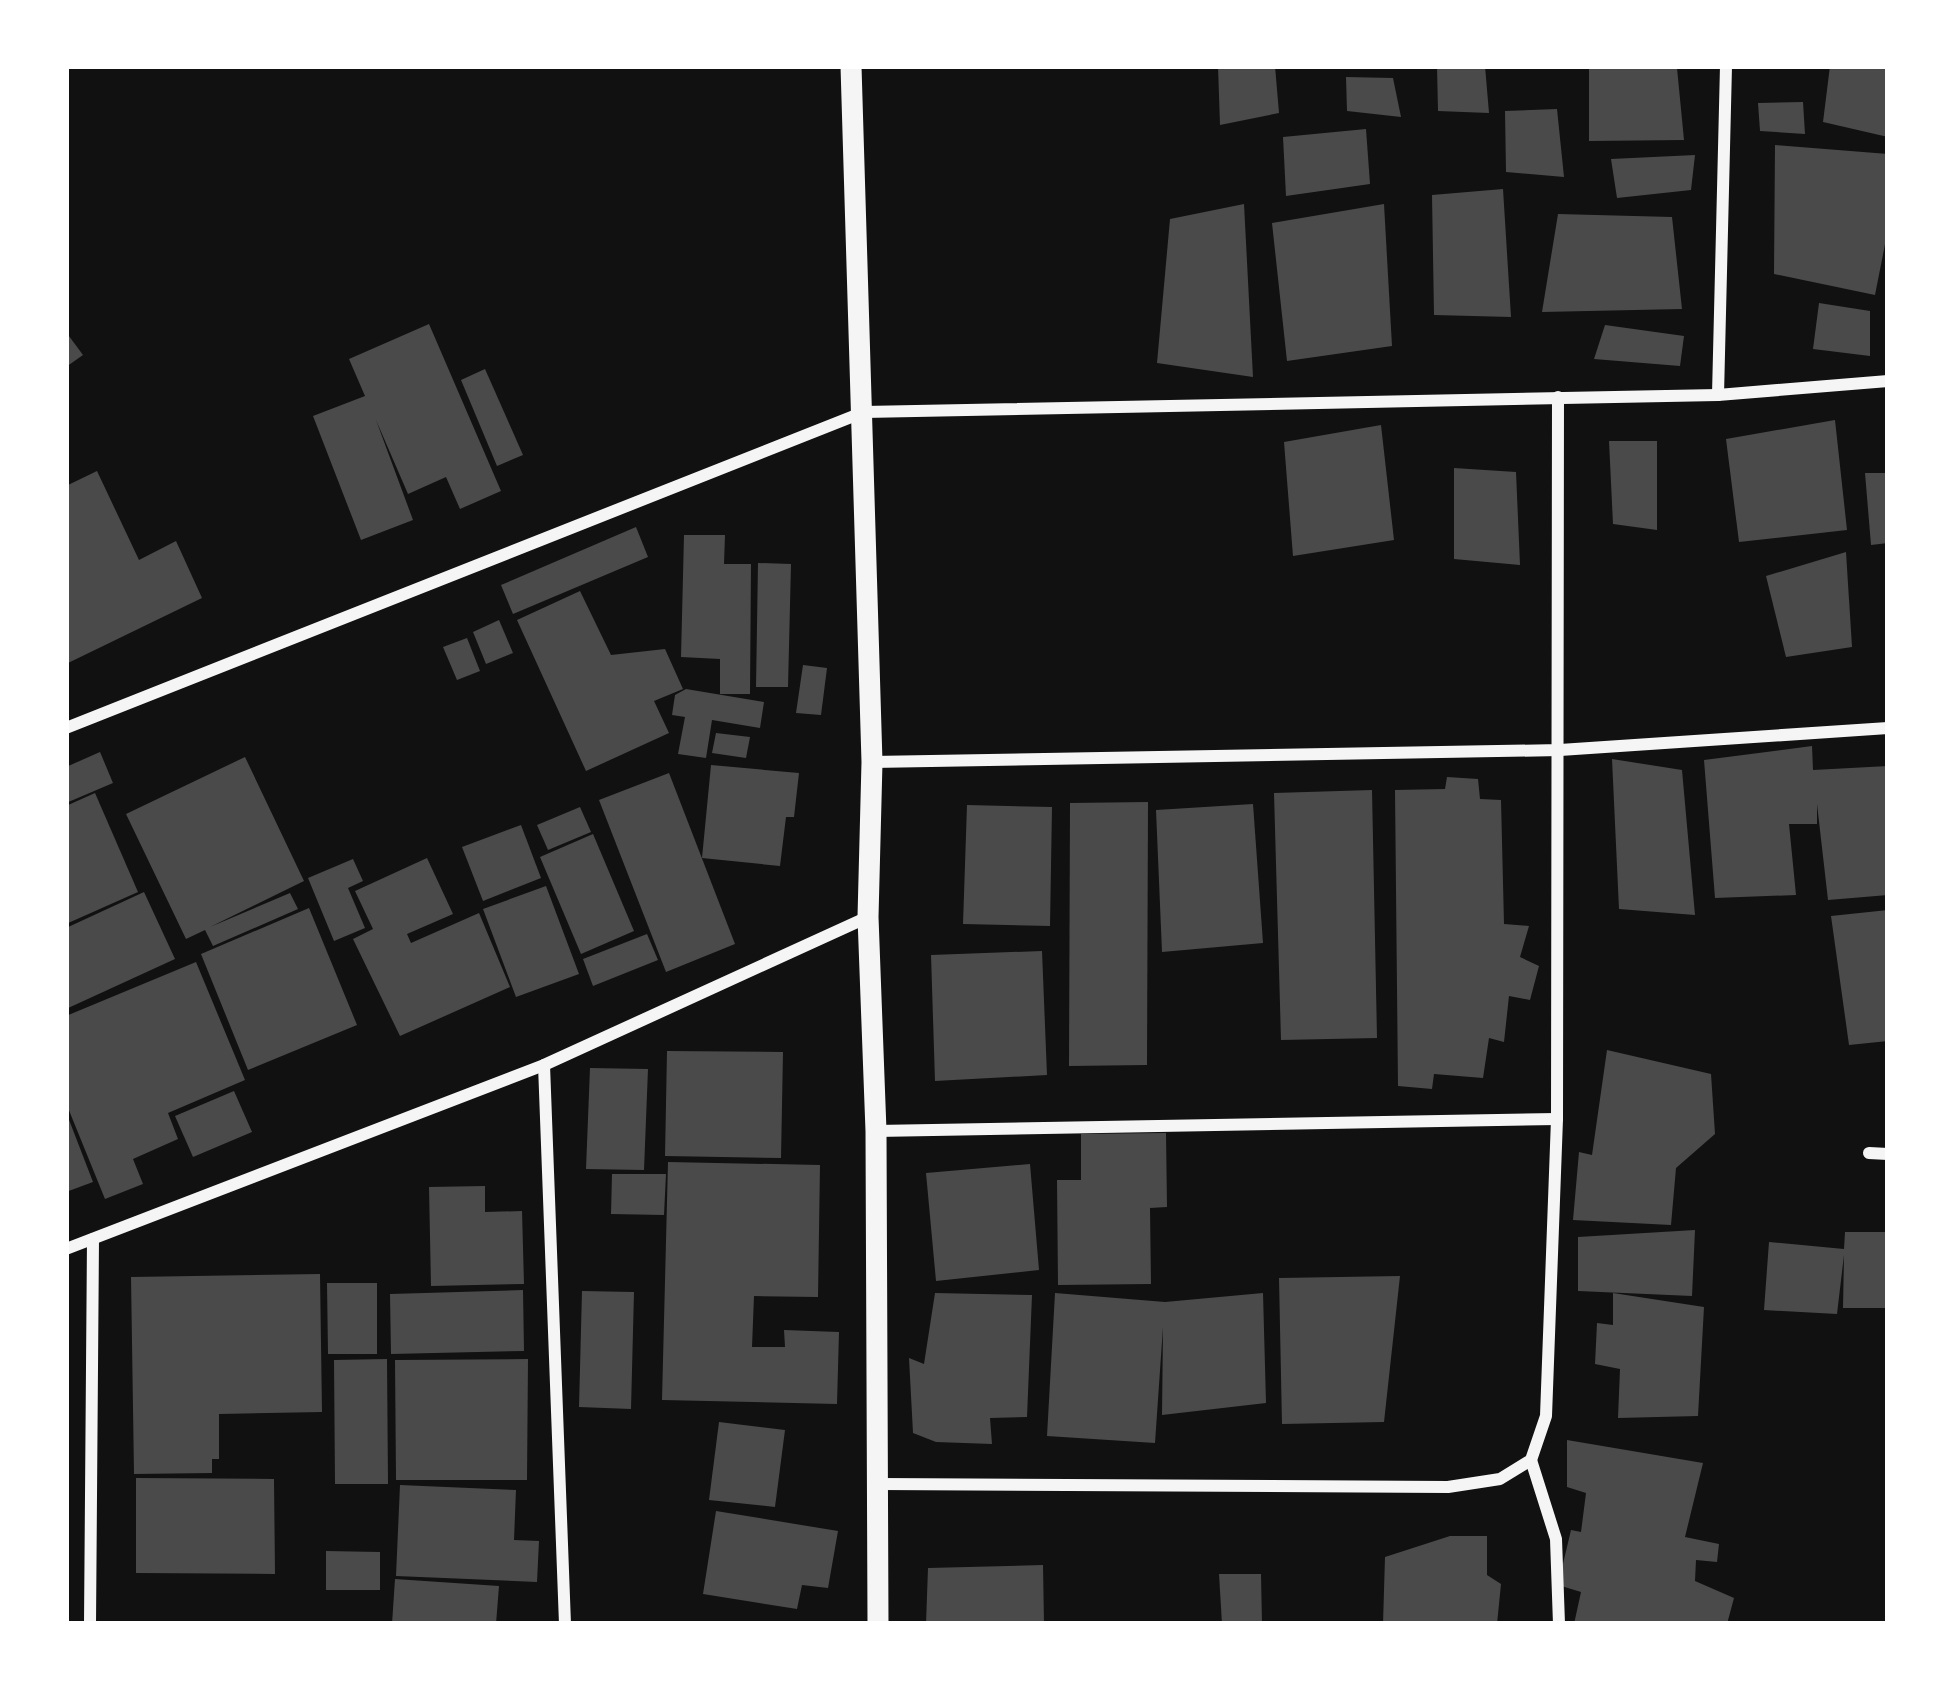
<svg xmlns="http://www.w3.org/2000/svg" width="1954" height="1690" viewBox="0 0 1954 1690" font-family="Lora,serif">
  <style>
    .building { fill: #4a4a4a }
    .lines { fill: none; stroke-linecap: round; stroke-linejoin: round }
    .minor { stroke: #f5f5f5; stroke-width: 12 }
    .tertiary { stroke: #f5f5f5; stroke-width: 21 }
  </style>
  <rect width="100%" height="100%" fill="#111"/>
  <g class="building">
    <polygon points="1218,66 1275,66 1279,113 1220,125"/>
    <polygon points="1437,66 1485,66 1489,113 1438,111"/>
    <polygon points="1589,66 1677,68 1684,140 1589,141"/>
    <polygon points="1830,66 1888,66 1888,137 1823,122"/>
    <polygon points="1346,77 1393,78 1401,117 1347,111"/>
    <polygon points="1803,102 1805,134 1760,131 1758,103"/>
    <polygon points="1557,109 1564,177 1506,172 1505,111"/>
    <polygon points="1366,129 1370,184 1286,196 1283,137"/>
    <polygon points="1775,145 1888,154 1888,229 1875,295 1774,274"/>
    <polygon points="1695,155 1691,190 1617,198 1611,159"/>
    <polygon points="1503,189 1511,317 1434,315 1432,195"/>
    <polygon points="1244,204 1253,377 1157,363 1170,219"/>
    <polygon points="1384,204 1392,346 1287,361 1272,223"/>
    <polygon points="1558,214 1672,217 1682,309 1542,312"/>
    <polygon points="1819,303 1870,311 1870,356 1813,349"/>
    <polygon points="429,324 501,491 460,509 446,477 408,494 376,420 413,520 361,540 313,416 365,396 349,359"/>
    <polygon points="1605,325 1684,336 1680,366 1594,359"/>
    <polygon points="66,332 83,355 66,367"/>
    <polygon points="485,369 523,455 497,466 461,380"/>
    <polygon points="1835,420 1847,530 1739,542 1726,439"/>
    <polygon points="1381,425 1394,540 1293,556 1284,442"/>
    <polygon points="1609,441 1657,441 1657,530 1613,524"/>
    <polygon points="1454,468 1516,472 1520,565 1454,559"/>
    <polygon points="97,471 139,560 176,541 202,598 66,664 66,486"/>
    <polygon points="1865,473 1888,473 1888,543 1871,545"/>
    <polygon points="636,527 648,557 513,614 501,585"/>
    <polygon points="684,535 725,535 724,564 751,564 750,694 720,694 720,659 681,657"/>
    <polygon points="1846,552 1852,647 1786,657 1766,576"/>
    <polygon points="758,563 791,564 788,687 756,687"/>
    <polygon points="580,591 611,655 665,649 683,689 654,701 669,733 586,771 517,620"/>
    <polygon points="499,620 513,653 486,664 473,632"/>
    <polygon points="467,638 480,671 457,680 443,647"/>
    <polygon points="803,665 827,668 821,715 796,713"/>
    <polygon points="686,689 764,702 760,728 712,720 706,758 678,754 685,717 672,715 675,695"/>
    <polygon points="716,733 750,737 746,758 712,753"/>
    <polygon points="1812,746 1813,770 1888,766 1888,895 1828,900 1817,804 1817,824 1789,824 1796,895 1715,898 1704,760"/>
    <polygon points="100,752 113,783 66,803 66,767"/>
    <polygon points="245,757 304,881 210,927 290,893 298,909 213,946 205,930 186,939 126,814"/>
    <polygon points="1612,759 1682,770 1695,915 1619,909"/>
    <polygon points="711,765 799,773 794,817 786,817 780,866 702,858"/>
    <polygon points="669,773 735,944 666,972 599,800"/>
    <polygon points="1447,777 1478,779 1480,799 1501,800 1504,924 1529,926 1520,957 1539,966 1530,1000 1509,996 1504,1042 1489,1038 1483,1078 1434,1074 1432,1089 1398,1086 1395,790 1445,789"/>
    <polygon points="1372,790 1377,1038 1281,1040 1274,793"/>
    <polygon points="95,793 138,892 66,924 66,806"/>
    <polygon points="1148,802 1147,1065 1069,1066 1070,803"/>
    <polygon points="1253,804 1263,943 1162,952 1156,810"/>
    <polygon points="967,805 1052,807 1050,926 963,924"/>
    <polygon points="580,807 591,832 548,850 537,825"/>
    <polygon points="521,825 541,878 483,901 462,847"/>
    <polygon points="593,834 634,931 581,954 540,857"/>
    <polygon points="427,858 453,914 407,934 411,943 479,913 510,987 400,1036 353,939 373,929 355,891"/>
    <polygon points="353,859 363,881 348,888 365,928 334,941 308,878"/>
    <polygon points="546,886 579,974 516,997 483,909"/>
    <polygon points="144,892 175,959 66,1009 66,928"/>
    <polygon points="309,908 357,1025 248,1070 201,954"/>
    <polygon points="1888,910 1888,1041 1849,1045 1831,916"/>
    <polygon points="647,934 658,960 593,986 583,959"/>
    <polygon points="1042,951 1047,1075 935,1081 931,955"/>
    <polygon points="196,962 245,1080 168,1113 178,1139 133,1159 143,1184 105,1199 66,1103 66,1016"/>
    <polygon points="1607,1050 1711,1074 1715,1134 1676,1168 1671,1225 1573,1220 1579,1152 1592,1155"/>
    <polygon points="667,1051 783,1052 781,1158 665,1156"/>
    <polygon points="590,1068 648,1069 644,1170 586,1169"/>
    <polygon points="234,1091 252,1132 193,1157 175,1116"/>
    <polygon points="66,1112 93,1182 66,1192"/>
    <polygon points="1166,1133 1167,1207 1150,1208 1151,1284 1058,1285 1057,1180 1081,1180 1081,1134"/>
    <polygon points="668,1162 820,1165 818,1297 754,1296 752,1347 785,1347 784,1330 839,1332 837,1404 662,1400"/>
    <polygon points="1030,1164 1039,1270 936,1281 926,1173"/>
    <polygon points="612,1174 666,1174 664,1215 611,1214"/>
    <polygon points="485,1186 485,1212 522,1211 524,1284 431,1286 429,1187"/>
    <polygon points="1695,1230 1692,1296 1578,1291 1578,1237"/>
    <polygon points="1845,1232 1888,1232 1888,1308 1843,1308 1844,1255 1837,1314 1764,1310 1769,1242 1844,1249"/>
    <polygon points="320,1274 322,1412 219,1414 219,1459 212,1459 212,1473 134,1474 131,1277"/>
    <polygon points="1400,1276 1384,1422 1282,1424 1279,1278"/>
    <polygon points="327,1283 377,1283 377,1354 328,1354"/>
    <polygon points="523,1290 524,1351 391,1354 390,1294"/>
    <polygon points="582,1291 634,1292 631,1409 579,1407"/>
    <polygon points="935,1293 1032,1295 1027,1417 990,1418 992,1444 936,1442 913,1433 909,1358 924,1364"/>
    <polygon points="1055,1293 1165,1302 1263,1293 1266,1403 1162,1415 1163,1327 1155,1443 1047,1436"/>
    <polygon points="1613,1293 1704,1307 1698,1416 1618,1418 1620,1369 1595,1364 1597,1323 1613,1325"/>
    <polygon points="387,1359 388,1484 335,1484 334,1360"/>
    <polygon points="528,1359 527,1480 396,1480 395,1360"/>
    <polygon points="719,1422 785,1430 775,1507 709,1500"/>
    <polygon points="1567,1440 1703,1463 1685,1537 1719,1544 1717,1562 1696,1560 1695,1581 1734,1598 1727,1624 1574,1624 1581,1592 1558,1585 1571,1530 1581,1532 1586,1493 1567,1487"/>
    <polygon points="136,1478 274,1479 275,1574 136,1573"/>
    <polygon points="400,1485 516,1490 514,1540 539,1541 537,1582 396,1576"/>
    <polygon points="716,1511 838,1531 828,1588 802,1585 797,1609 703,1594"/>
    <polygon points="1450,1536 1487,1536 1487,1575 1501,1584 1497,1624 1383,1624 1385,1557"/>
    <polygon points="326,1551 380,1552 380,1590 326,1590"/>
    <polygon points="1043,1565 1044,1624 926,1624 928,1568"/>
    <polygon points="1219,1574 1261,1574 1262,1624 1222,1624"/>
    <polygon points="395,1579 499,1586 496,1624 392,1624"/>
  </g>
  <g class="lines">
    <g class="minor">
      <polyline points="1726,66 1718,395 1888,381"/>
      <polyline points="66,728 864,412 1718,395"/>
      <polyline points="872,762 1560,750 1888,728"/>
      <polyline points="544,1065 565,1624"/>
      <polyline points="876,1131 1557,1119"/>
      <polyline points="1869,1153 1888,1154"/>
      <polyline points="66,1249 544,1065 868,917"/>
      <polyline points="1531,1460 1556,1539 1559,1624"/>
      <polyline points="879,1484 1448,1487 1500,1479 1531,1460 1546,1416 1557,1119 1558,397"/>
      <polyline points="90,1624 93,1239"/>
    </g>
    <polyline class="tertiary" points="851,66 872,762 868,917 876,1131 878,1624"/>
  </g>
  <rect width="1954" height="1690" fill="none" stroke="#ffffff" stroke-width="138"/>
</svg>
